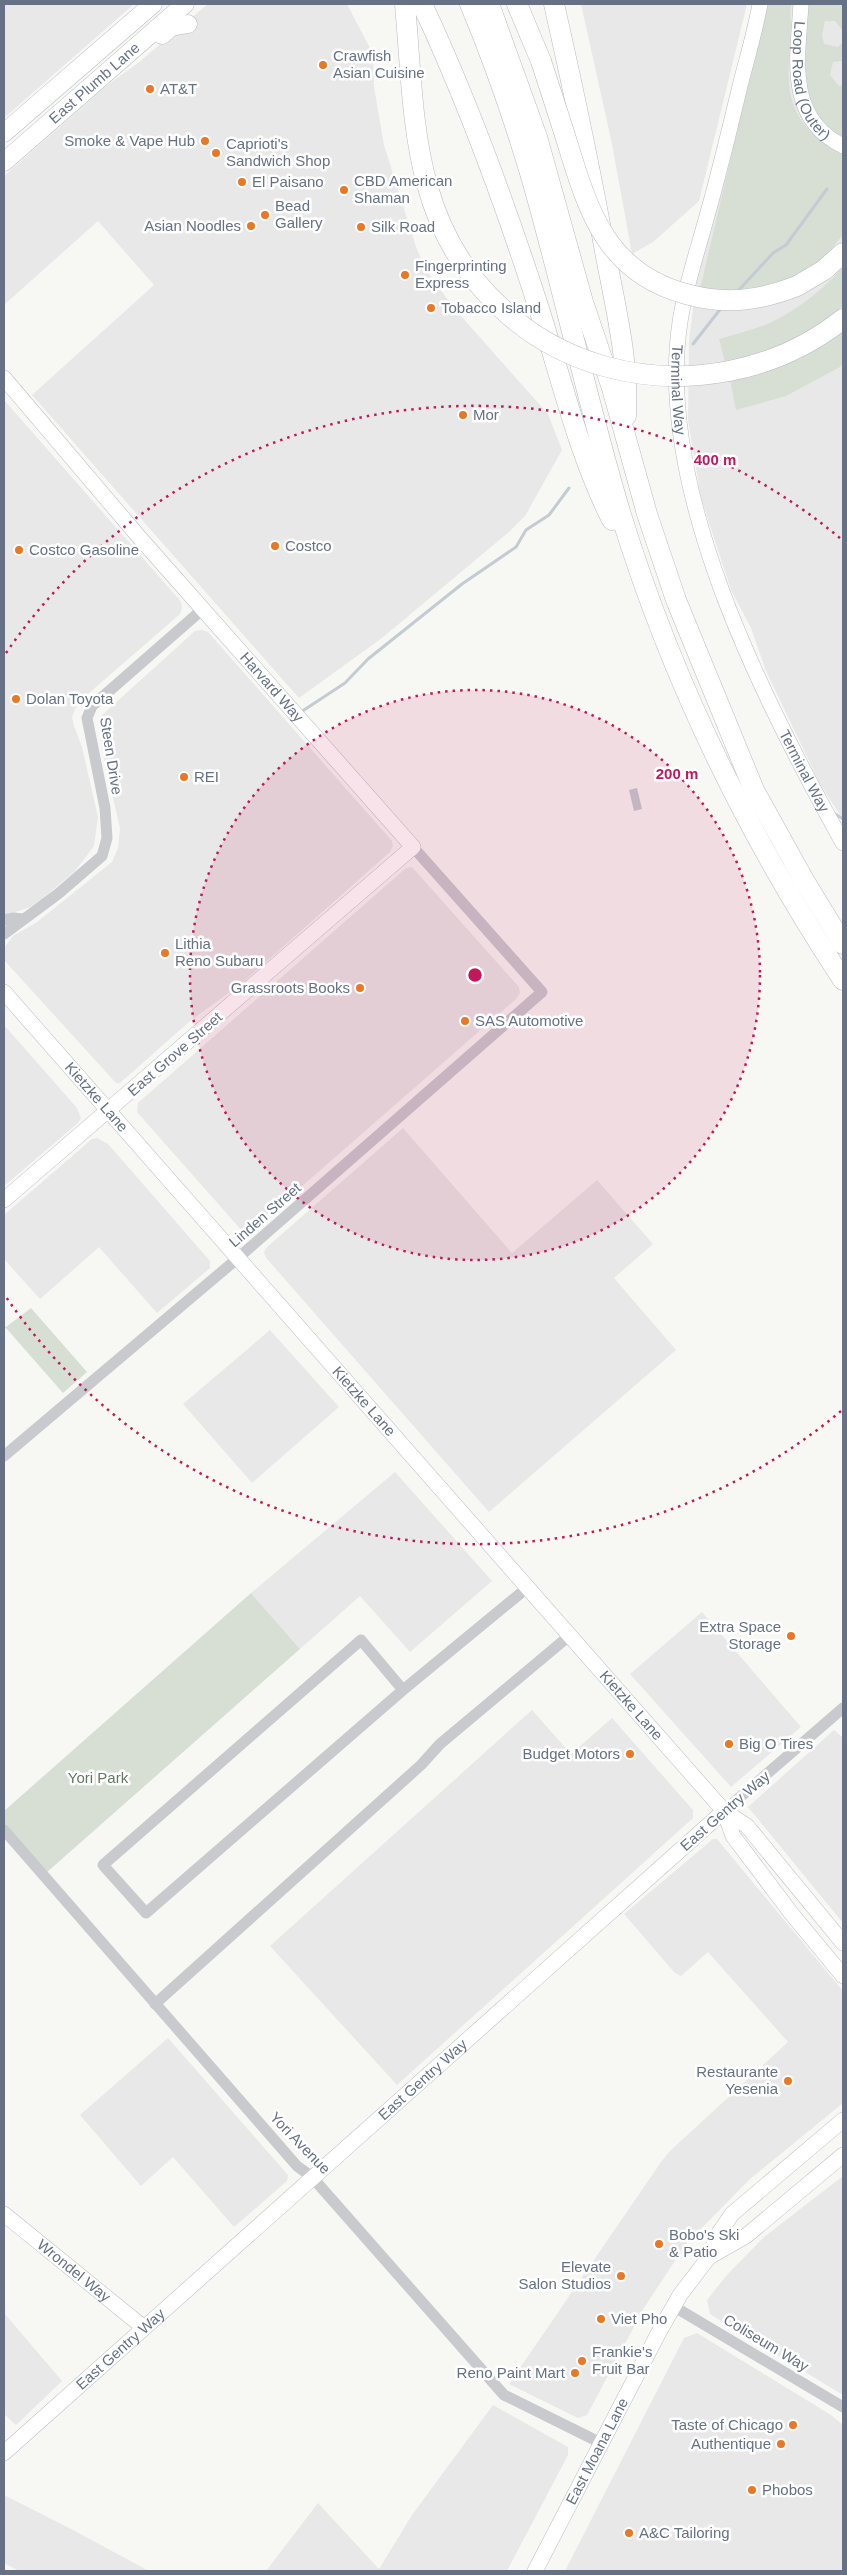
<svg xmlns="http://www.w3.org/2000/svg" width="847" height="2575" viewBox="0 0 847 2575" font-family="Helvetica,sans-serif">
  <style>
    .built { fill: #e8e8e8 }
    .green { fill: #d7dfd5 }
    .water { fill: #c4cbd2 }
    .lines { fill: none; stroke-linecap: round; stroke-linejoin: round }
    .stream { stroke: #c4cbd2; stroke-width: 3 }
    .secondary-casing { stroke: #babdc2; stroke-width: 16 }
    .primary-casing { stroke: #b8bbc0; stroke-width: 19 }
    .highway-casing { stroke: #b8babe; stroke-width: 21 }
    .street { stroke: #c8cace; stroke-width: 11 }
    .secondary { stroke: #fff; stroke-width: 15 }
    .primary { stroke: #fff; stroke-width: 18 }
    .highway { stroke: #fff; stroke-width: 20 }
    .highway-bridge-casing { stroke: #b8babe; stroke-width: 21; stroke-linecap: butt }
    .highway-bridge { stroke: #fff; stroke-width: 20 }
    .ring { fill: none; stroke: #c2185b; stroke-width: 2.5; stroke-dasharray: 2.5 5 }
    .poi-dot { fill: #e87824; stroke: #fff; stroke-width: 2 }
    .labels { text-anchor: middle; stroke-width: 5; stroke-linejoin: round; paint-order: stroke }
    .poi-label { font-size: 15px; fill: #667186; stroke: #fff; text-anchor: start }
    .street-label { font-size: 15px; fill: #667186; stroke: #fff }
    .park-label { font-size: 15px; fill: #617861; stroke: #fff }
    .centre { fill: #c2185b; stroke: #fff; stroke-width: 2.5 }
    .ring-label { font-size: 15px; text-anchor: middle; font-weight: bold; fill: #c2185b; stroke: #fff; stroke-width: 5; stroke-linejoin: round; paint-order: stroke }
  </style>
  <rect width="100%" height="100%" fill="#f7f8f4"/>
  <g class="built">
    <polygon points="4,4 134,4 4,118"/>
    <polygon points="208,4 347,4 373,54 374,87 384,145 416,247 427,271 453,307 548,414 562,450 525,516 509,532 382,638 299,698 32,395 154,285 98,221 4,305 4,176 106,86 138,63"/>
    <polygon points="581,4 747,4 699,201 653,242 632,254 612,144"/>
    <polygon points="767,4 843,4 843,820 820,784 766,671 751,628 731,590 701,498 688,420 689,342 696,283 752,76"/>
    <polygon points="4,400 177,597 181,602 182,608 180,614 81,700 75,709 72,717 74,726 82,747 98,817 94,846 75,871 42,899 30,907 4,916"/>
    <polygon points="202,630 208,632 392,841 393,846 390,852 242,983 189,1022 120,1083 116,1083 4,960 4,948 13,936 37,922 112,862 118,848 120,828 102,750 101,716 195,631"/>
    <polygon points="412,867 519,987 520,993 516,999 252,1230 248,1233 243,1232 137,1112 138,1103 406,868"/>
    <polygon points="4,1025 77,1108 81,1118 78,1123 4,1186"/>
    <polygon points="403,1128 512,1253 597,1180 653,1244 614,1278 676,1350 489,1512 267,1259 264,1253 266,1248"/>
    <polygon points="97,1138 108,1144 210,1261 210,1268 157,1313 99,1247 40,1299 4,1259 4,1215 92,1139"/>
    <polygon points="270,1330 339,1407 252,1483 183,1404"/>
    <polygon points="395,1472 492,1581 410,1652 360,1596 300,1649 251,1593"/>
    <polygon points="702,1612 801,1727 731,1787 630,1674"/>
    <polygon points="532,1710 571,1754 612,1718 693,1810 693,1818 397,2085 270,1946"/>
    <polygon points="834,1730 843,1738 843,1923 748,1807"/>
    <polygon points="713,1839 717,1839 843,1991 843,2103 750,2179 686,2244 644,2308 587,2415 578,2418 509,2384 661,2162 670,2151 788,2042 708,1952 681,1976 675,1973 624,1914"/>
    <polygon points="168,2038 288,2175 287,2181 234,2227 173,2157 141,2186 80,2115"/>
    <polygon points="843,2176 843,2395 710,2314 707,2300 726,2276 764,2237"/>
    <polygon points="4,2313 62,2381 16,2425 4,2414"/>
    <polygon points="697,2333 831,2415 843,2425 843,2571 565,2571 684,2338"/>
    <polygon points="493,2405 568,2447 568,2455 507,2571 266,2571 318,2503 379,2569 412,2515"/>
    <polygon points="4,2495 73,2530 149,2571 19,2571 4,2563"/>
  </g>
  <g class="green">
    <path d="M767,4H791C790,12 791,19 791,27C789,71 780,105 817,138C825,144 834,151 843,155V234L829,253L803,274L772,289L699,293Z"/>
    <path d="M807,4H843V38V31L835,21H825L822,35L824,44L838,47L843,42V63L842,61L833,62L830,75L839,86L843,85V140C793,109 805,54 807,4Z"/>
    <path d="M843,265V306L796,341L726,366L719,339C735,334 752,330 767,324C791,314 830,286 843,265Z"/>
    <path d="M843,329V363L840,367L786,396L736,410L730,379C775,366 805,359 843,329Z"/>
    <polygon points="31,1308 87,1372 63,1393 6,1328 4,1329 4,1326 6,1327"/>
    <polygon points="251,1593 300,1649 46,1873 4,1824 4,1811"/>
  </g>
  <polygon class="water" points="637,788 642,809 634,811 629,790"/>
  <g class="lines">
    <g class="stream">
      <polyline points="737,292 773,253 786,245 827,189"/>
      <polyline points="693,344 722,307"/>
      <polyline points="301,712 345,683 368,659 462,584 516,547 526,530 549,515 569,488"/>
      <polyline points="835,814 843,819"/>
    </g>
    <defs>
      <g id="secondary">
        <path id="s1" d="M760,4C755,32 747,58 740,86C729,132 718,178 705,223C696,256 685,288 680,322C655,489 763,700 843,843"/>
        <path id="s2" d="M801,4C798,56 785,118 843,146"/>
        <path id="s3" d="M4,378L139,537L413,847L4,1200"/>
        <path id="s4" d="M4,992L724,1811L747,1826L843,1943"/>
        <polyline points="724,1811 733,1836 791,1913 843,1976"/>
        <path id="s5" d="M4,2214L143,2327"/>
        <polyline points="709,2257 746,2236 843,2155"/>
        <path id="s6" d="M4,2453L724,1811"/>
        <path id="s7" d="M535,2571L659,2332L680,2295L709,2257L719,2233L732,2214L843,2120"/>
      </g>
      <g id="primary">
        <polyline points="162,35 171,27 188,24"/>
        <polyline points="4,133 153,4"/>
        <path id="s8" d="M4,162L185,4"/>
      </g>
      <g id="highway">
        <path d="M405,4C415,115 410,222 498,305"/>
        <path d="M422,4C469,104 506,206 540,312C562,381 579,455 612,520"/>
        <path d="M470,4C493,59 513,116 530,173C563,286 587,402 621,515C672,680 748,836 843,980"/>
        <polyline points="489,4 537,137 583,302 612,388 647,514 676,600 754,790 805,882 843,944"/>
        <polyline points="517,4 541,61"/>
        <path d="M554,4C573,88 591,172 606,257C616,309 629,363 626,416"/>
        <polyline points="797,286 824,270 843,253"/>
        <path d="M729,371C771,363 810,345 843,319"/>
      </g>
    </defs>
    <use href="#secondary" class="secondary-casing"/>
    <use href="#primary" class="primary-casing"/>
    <use href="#highway" class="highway-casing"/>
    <g class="street">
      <polyline points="4,920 14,918 22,919"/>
      <polyline points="4,934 58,894 102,856 107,838 105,808 87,718 92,706 204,608"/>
      <polyline points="4,1456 238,1258 542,992 413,847"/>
      <polyline points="403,1690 361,1640 103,1865 146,1913 403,1690 527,1588"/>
      <polyline points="724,1811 843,1708"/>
      <polyline points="4,1830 297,2166 312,2177 504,2395 601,2443"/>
      <polyline points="155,2004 421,1765 440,1744 569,1636"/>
      <polyline points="673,2306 843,2407"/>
    </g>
    <use href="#secondary" class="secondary"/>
    <use href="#primary" class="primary"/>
    <use href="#highway" class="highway"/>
    <defs>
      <g id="highway-bridge">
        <path d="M541,61C550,89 559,116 568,145C589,214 608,273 686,294C725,305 759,301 797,286"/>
        <path d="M498,305C559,365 646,387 729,371"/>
      </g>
    </defs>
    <use href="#highway-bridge" class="highway-bridge-casing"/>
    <use href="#highway-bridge" class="highway-bridge"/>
  </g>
  <circle cx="475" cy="975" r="285" fill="#c2185b" fill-opacity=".12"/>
  <g class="ring">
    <circle cx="475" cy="975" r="285"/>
    <path d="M841 1411A569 569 0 0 1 6 1297M6 653A569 569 0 0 1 841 539"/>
  </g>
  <g class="poi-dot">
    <circle cx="323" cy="65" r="5"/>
    <circle cx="150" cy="89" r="5"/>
    <circle cx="205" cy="141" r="5"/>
    <circle cx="216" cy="153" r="5"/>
    <circle cx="242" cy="182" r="5"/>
    <circle cx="344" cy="190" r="5"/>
    <circle cx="265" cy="215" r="5"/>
    <circle cx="251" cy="226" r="5"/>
    <circle cx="361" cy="227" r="5"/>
    <circle cx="405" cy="275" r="5"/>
    <circle cx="431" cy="308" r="5"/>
    <circle cx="463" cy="415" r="5"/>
    <circle cx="275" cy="546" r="5"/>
    <circle cx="19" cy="550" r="5"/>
    <circle cx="16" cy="699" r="5"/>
    <circle cx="184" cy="777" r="5"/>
    <circle cx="165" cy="953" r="5"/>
    <circle cx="360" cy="988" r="5"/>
    <circle cx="465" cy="1021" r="5"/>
    <circle cx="791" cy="1636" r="5"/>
    <circle cx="729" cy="1744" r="5"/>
    <circle cx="630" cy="1754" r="5"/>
    <circle cx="788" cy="2081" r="5"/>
    <circle cx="659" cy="2244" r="5"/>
    <circle cx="621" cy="2276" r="5"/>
    <circle cx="601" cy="2319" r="5"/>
    <circle cx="582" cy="2361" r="5"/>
    <circle cx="575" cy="2373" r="5"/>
    <circle cx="793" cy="2425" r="5"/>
    <circle cx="781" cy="2444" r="5"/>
    <circle cx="752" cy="2490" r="5"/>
    <circle cx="629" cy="2533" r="5"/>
  </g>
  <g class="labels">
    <g class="poi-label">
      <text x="333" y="61">Crawfish<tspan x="333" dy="17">Asian Cuisine</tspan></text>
      <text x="160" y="94">AT&amp;T</text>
      <text x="195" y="146" text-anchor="end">Smoke &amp; Vape Hub</text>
      <text x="226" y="149">Caprioti's<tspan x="226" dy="17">Sandwich Shop</tspan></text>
      <text x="354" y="186">CBD American<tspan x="354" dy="17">Shaman</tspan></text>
      <text x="252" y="187">El Paisano</text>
      <text x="275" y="211">Bead<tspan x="275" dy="17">Gallery</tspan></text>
      <text x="241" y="231" text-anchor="end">Asian Noodles</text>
      <text x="371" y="232">Silk Road</text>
      <text x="415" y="271">Fingerprinting<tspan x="415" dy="17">Express</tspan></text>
      <text x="441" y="313">Tobacco Island</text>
      <text x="473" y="420">Mor</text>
      <text x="285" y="551">Costco</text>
      <text x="29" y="555">Costco Gasoline</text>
      <text x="26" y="704">Dolan Toyota</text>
      <text x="194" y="782">REI</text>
      <text x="175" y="949">Lithia<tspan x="175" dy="17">Reno Subaru</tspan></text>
      <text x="350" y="993" text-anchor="end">Grassroots Books</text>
      <text x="475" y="1026">SAS Automotive</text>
      <text x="781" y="1632" text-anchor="end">Extra Space<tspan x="781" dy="17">Storage</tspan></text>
      <text x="739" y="1749">Big O Tires</text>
      <text x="620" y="1759" text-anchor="end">Budget Motors</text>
      <text x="778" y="2077" text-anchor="end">Restaurante<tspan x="778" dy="17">Yesenia</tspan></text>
      <text x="669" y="2240">Bobo's Ski<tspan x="669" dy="17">&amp; Patio</tspan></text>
      <text x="611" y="2272" text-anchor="end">Elevate<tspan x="611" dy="17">Salon Studios</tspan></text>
      <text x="611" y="2324">Viet Pho</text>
      <text x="592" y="2357">Frankie's<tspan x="592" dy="17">Fruit Bar</tspan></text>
      <text x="565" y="2378" text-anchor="end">Reno Paint Mart</text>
      <text x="783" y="2430" text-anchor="end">Taste of Chicago</text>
      <text x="771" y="2449" text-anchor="end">Authentique</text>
      <text x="762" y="2495">Phobos</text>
      <text x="639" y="2538">A&amp;C Tailoring</text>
    </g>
    <g class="street-label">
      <text dy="5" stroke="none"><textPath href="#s2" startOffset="80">Loop Road (Outer)</textPath></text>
      <text dy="5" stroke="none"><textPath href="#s8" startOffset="120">East Plumb Lane</textPath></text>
      <text dy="5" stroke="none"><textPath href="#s1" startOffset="396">Terminal Way</textPath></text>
      <text dy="5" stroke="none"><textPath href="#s3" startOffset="409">Harvard Way</textPath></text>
      <text transform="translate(111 756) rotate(81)" y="5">Steen Drive</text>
      <text dy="5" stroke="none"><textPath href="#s1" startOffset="801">Terminal Way</textPath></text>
      <text transform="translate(175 1054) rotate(-41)" y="5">East Grove Street</text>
      <text dy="5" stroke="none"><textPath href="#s4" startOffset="140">Kietzke Lane</textPath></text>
      <text transform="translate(265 1215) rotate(-41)" y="5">Linden Street</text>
      <text dy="5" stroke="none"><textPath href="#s4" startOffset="545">Kietzke Lane</textPath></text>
      <text dy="5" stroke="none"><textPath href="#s4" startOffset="950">Kietzke Lane</textPath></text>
      <text transform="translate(725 1811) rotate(-41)" y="5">East Gentry Way</text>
      <text dy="5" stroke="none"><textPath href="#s6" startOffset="561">East Gentry Way</textPath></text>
      <text transform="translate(300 2143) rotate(46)" y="5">Yori Avenue</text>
      <text dy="5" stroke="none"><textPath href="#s5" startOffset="90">Wrondel Way</textPath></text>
      <text transform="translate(766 2343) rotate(31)" y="5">Coliseum Way</text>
      <text dy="5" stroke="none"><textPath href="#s6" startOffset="156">East Gentry Way</textPath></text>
      <text dy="5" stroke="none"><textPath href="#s7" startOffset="135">East Moana Lane</textPath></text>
    </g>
    <g class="park-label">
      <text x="98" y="1783">Yori Park</text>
    </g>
  </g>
  <circle cx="475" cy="975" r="8" class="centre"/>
  <g class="ring-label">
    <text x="715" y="465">400 m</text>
    <text x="677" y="779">200 m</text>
  </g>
  <rect width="847" height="2575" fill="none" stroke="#667186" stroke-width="10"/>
</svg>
